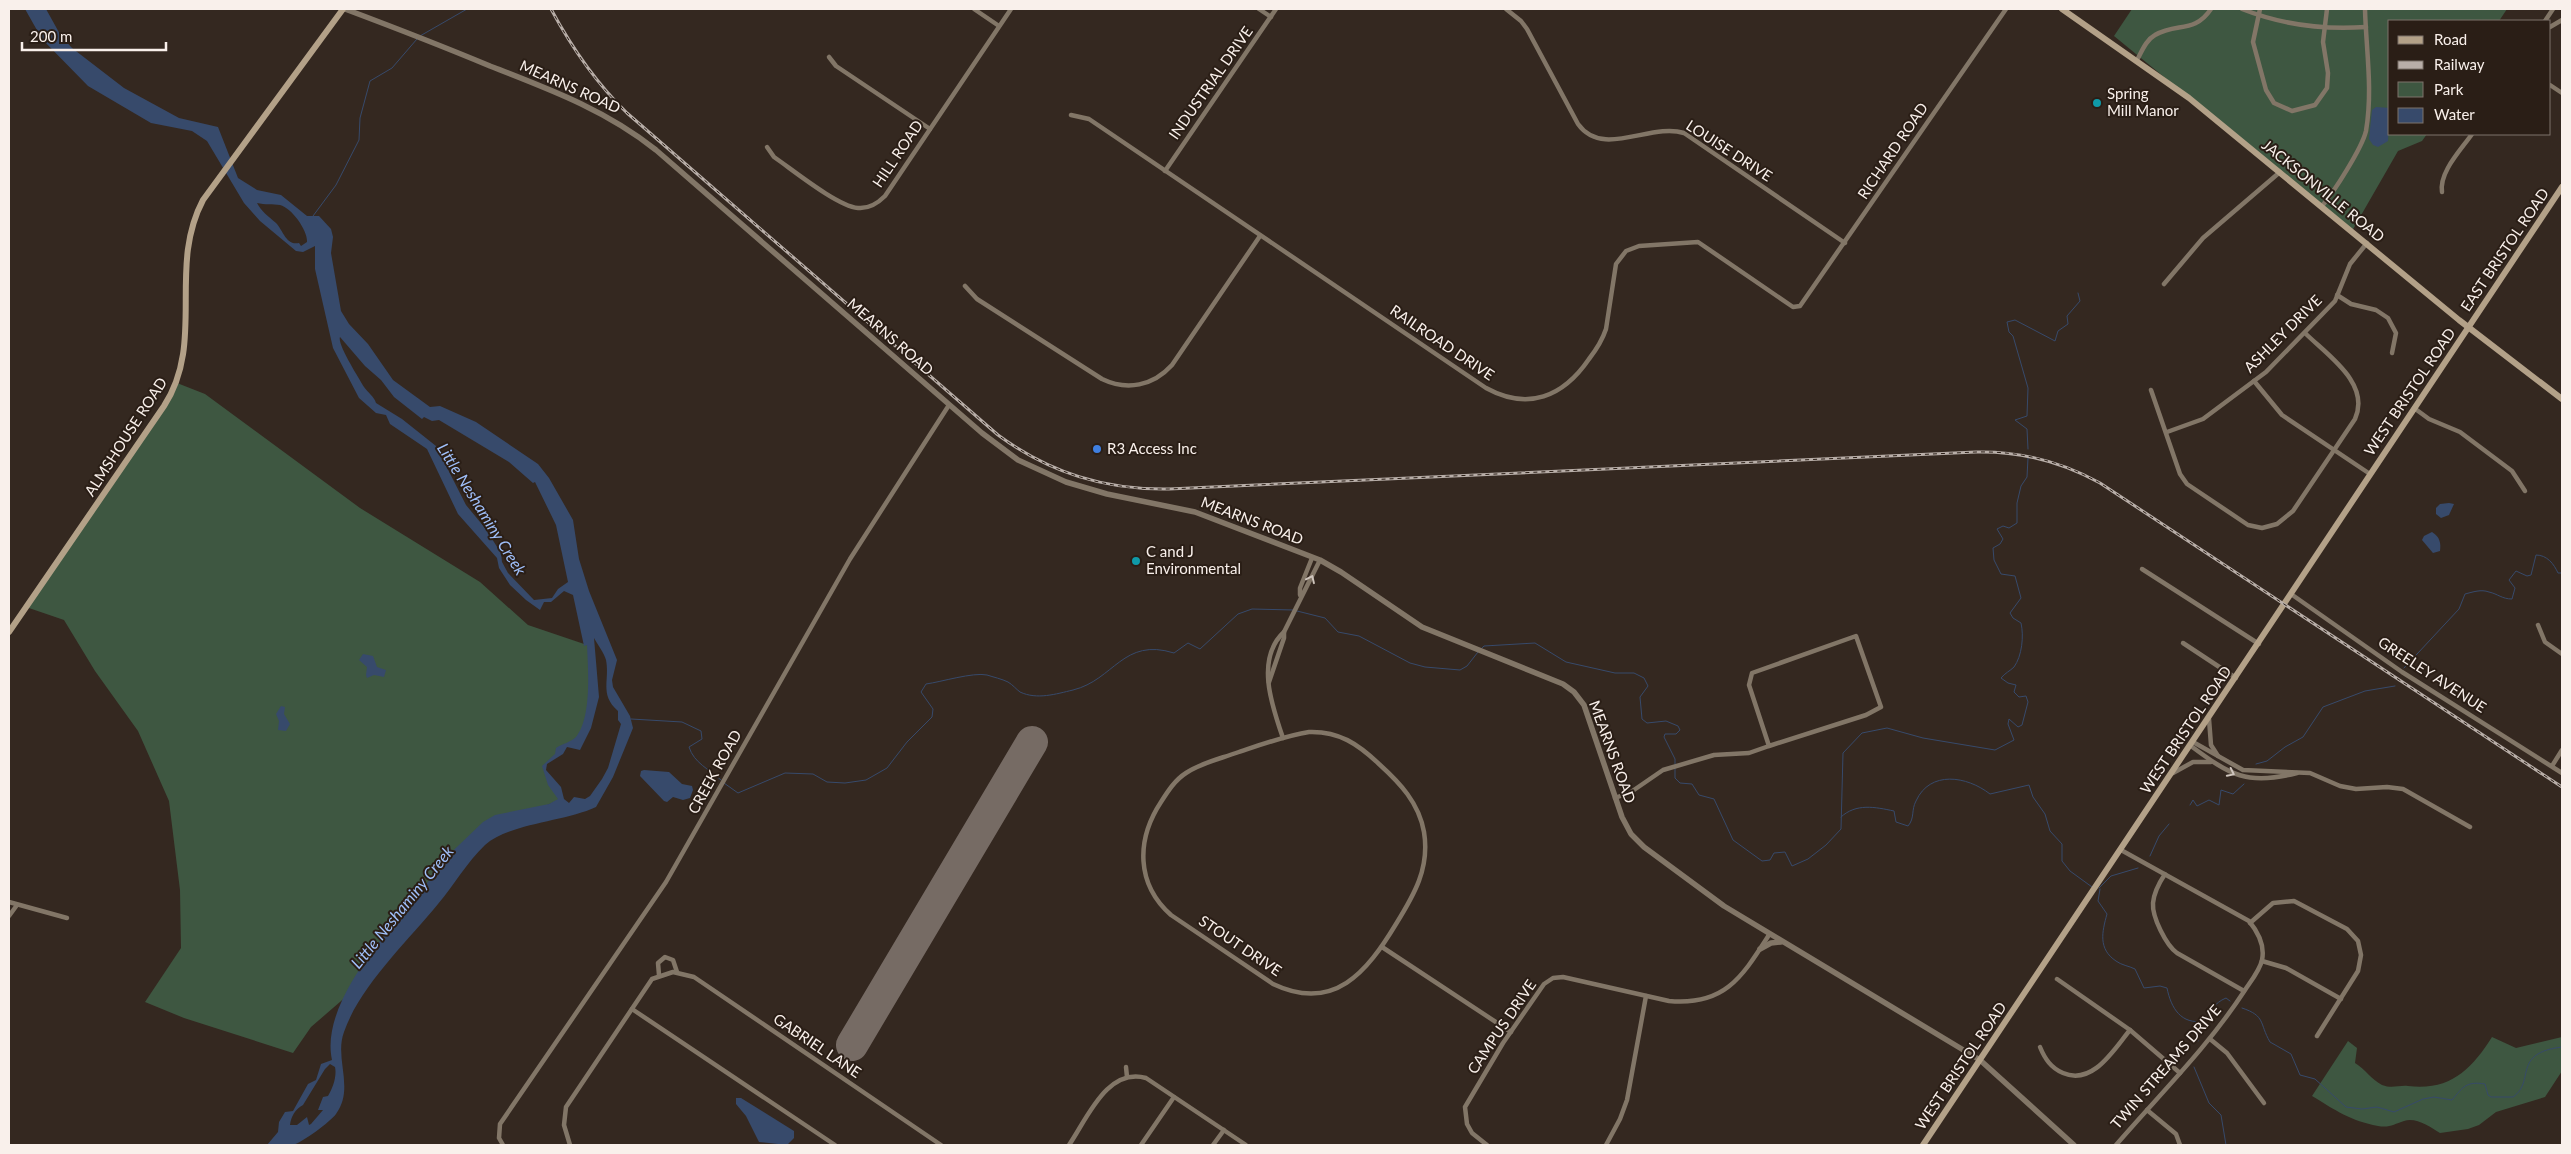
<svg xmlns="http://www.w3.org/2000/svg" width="2571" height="1154" viewBox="0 0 2571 1154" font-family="Lato,sans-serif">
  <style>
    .green { fill: #3e5741 }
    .water { fill: #374a6b; fill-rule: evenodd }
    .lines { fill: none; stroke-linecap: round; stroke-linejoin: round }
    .stream { stroke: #374a6b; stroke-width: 1 }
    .runway { stroke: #766b64; stroke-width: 32 }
    .minor { stroke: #827667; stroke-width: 4.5 }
    .tertiary { stroke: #827667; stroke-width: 5.5 }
    .secondary { stroke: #b3a188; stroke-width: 6 }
    .rail-casing { stroke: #b8aea8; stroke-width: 3 }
    .rail { stroke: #2a1e16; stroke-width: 1; stroke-dasharray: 4; stroke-linecap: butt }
    .oneway { stroke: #cfc5bd }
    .culture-dot { fill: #0f9aa8; stroke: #2a1e16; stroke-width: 2 }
    .shop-dot { fill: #3f7fe0; stroke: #2a1e16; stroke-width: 2 }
    .labels { text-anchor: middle; stroke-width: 4; stroke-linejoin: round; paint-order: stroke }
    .street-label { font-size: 15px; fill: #f9f0eb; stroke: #2a1e16 }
    .poi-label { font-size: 15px; fill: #f9f0eb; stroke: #2a1e16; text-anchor: start }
    .water-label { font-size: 16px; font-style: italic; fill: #a0c0fb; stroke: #2a1e16 }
  </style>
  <rect width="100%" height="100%" fill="#342820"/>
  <g class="green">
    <polygon points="2132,9 2507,9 2499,21 2390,21 2390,134 2427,134 2422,141 2398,151 2352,231 2114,36"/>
    <polygon points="177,383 205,394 360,508 480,582 528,625 590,646 593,695 580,737 561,749 544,766 559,800 471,837 348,995 311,1027 293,1053 184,1018 145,1002 181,948 180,890 169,801 138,731 95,671 64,620 26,607"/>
    <path d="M2492,1037L2516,1048L2562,1037V1071L2545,1097L2496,1112L2479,1125L2468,1129L2440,1133C2430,1127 2416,1117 2404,1121C2394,1124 2390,1128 2378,1126C2351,1121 2335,1110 2312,1096L2348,1041L2357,1048L2355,1063C2365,1069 2372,1080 2382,1085C2392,1089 2399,1085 2408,1086C2450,1091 2471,1070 2492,1037Z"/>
  </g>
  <g class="water">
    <path d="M25,9H46L61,36L72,48L124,88L179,118L218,127L238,178L257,190L281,195L307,216H319L331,229L333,237L331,253L341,311L349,324L368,344L393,380L430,407L440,406L476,422L538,464L549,478L573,520L579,559L589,591L617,660L612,680L613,687L630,716L633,728L613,777L596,807C564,822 510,823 485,845C467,862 454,885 438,904C407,942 360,986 344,1032C334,1059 355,1088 336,1114C330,1122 303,1142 293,1145C286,1148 274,1145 267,1145L278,1132L279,1122L285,1112L293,1111L308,1084L316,1080L321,1064L332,1060C319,1000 396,923 430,879L435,868L483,822L495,815L549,804L558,799L548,785L542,766L555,754L556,748C562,744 571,742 576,737C592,717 588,669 587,645L584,646L573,595L564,591L551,602H544L540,610L526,600L510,585L499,568L497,558L458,514L427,449L390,424L386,415L376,413L359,398L333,348L315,269V246L303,252L296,251L260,221L244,203L207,141L192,131L151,123L88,86L42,39ZM257,203C265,205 273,204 280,205C292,208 308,231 307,242L301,246L299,243C286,246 283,230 276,223C268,216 261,211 257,203ZM340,337L365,366L381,380L394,397L422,419L424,417L432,421L439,420L509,462L533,483L535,482L556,525L568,582L558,589L552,598L534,600L508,573L502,562L501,553L485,528L466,505L436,446L402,419L376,403C374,396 368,393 364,387C359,378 337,344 340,337ZM594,638C598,645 604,653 606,660C610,681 599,694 618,711V720L621,724L608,768L602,779L590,796L585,799L574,797L569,803L564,799L561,787L546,770L547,764L563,754L567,747L580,750L591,728L599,697ZM330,1064L335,1067C337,1076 333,1088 328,1096L323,1097L318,1110H323L311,1124L309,1125L307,1117L297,1125H290C291,1117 295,1109 303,1105L325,1069Z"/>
    <polygon points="2376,107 2390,108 2388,141 2378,147 2373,145 2369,139 2372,110"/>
    <polygon points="2449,503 2454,504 2449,515 2441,518 2436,514 2436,508 2440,504"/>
    <path d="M2432,532C2440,537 2441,543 2440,551L2433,553L2422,540L2424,536Z"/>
    <polygon points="363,654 373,656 377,667 386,670 384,677 374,675 367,678 366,675 367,667 359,660"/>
    <polygon points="281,706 285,707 284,714 290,724 286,731 278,730 279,721 276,714"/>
    <polygon points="644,770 669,772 682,784 692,786 693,790 690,798 683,800 673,797 667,802 664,801 640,776 641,771"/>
    <polygon points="736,1098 741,1098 794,1131 794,1138 787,1145 759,1142 746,1116 736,1104"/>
  </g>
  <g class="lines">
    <g class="stream">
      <polyline points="420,36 467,9"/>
      <polyline points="313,216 336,185 359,140 360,118 370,81 392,68 417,39"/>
      <polyline points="2028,449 2027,429 2015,420 2027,416 2028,388 2013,336 2009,332 2007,322 2015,320 2055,341 2058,331 2068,324 2067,316 2080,301 2078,293"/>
      <polyline points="1297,611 1325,618 1338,632 1359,636 1410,663 1425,667 1460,670 1467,666 1478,652"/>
      <polyline points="1481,649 1484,646 1535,643 1566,662 1615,673 1634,673 1644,678 1648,686 1640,697 1642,719 1647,723 1666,721 1678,726 1680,730 1676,734 1665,734 1664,737 1675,759 1675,764"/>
      <path d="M2404,668L2459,609L2465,594C2473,592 2481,589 2489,592C2498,594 2502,599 2512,599L2515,588L2509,580L2516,571L2527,576L2531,575L2536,555C2547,555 2554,564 2558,573H2562"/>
      <path d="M631,719L682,722L701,731L702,739L689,747C694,763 709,769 721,780"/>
      <polyline points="2256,764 2267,761 2285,747 2303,737 2323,707 2365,691 2395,686"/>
      <path d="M1675,768V778L1680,783L1692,784L1699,795L1714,799L1733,840L1762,861L1770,860L1774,853L1785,852L1792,866L1808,859L1826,845L1841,829L1843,753L1862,733L1887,728L1923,738L1995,750L2014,740L2008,724L2009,719L2018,727L2022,725L2028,702L2026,696L2019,697L2014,692L2016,685L2008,683L2001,678C2005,673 2010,671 2014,667C2022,656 2024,636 2021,623L2013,618L2010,613L2021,598L2015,576L2001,574L1994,560L1993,548L2000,544L2003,539L1997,529L2003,526L2009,528L2017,523V503L2021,486L2027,477L2028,458"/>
      <path d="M724,783L738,793L785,773L813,774L827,782L845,783L866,780L887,768L907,742L932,717L933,709L921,692L926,684C941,682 973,672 987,675C993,677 1002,679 1008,682C1013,685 1016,689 1020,692C1037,700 1056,694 1073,690C1114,680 1123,637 1174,653L1188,643L1200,649L1238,614L1252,609L1293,610"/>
      <polyline points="2190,805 2193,800 2197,806 2209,800 2219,805 2221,790 2233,794 2244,784"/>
      <path d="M1841,817C1856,803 1875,807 1894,811L1896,822L1908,826C1915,818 1911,810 1916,801C1930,770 1967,776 1990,794L2029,785L2033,797L2045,814L2050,831L2062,844V861L2070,871L2092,887"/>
      <polyline points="2150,856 2159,836 2169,824"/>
      <polyline points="2099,888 2111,876 2138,868"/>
      <path d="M2100,889L2098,901L2107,914C2102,932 2098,949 2116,961C2121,965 2129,966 2135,969L2144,988L2160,986L2167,988C2171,1008 2181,1025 2204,1021C2211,1011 2214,1003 2226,998L2230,1001"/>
      <path d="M2242,1008C2266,1016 2259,1023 2270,1042L2291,1054L2300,1075L2315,1079L2346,1107L2362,1109L2377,1107L2394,1112L2423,1099L2434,1097L2452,1100C2463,1087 2466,1081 2485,1084L2488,1095L2491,1097H2513C2536,1081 2511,1053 2562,1047"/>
      <polyline points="2198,1022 2200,1029 2198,1041"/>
      <polyline points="2194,1067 2209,1103 2221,1115 2226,1145"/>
    </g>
    <polyline class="runway" points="852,1045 1032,742"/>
    <g class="minor">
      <polyline points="974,9 999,26"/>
      <polyline points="1259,9 1271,17"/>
      <path d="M1506,9L1521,21L1527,29L1578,124C1603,159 1651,122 1684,133L1845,243"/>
      <path d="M2242,9C2280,24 2324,30 2366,27"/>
      <polyline points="2260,9 2253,42 2266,90 2274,103 2292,111 2315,105 2327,88 2328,73 2323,42 2327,9"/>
      <polyline points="2545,21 2553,9"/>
      <polyline points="2550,27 2562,20"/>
      <polyline points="829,57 836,66 930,129"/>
      <path d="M2137,60C2142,51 2146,40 2155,35C2177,22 2194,34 2211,9"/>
      <polyline points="2550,85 2562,93"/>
      <path d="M1071,115L1089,119L1486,388C1528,411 1563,397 1589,359C1596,350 1602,341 1606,329L1616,264L1626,251L1639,246L1698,242L1793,307L1800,306L2006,9"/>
      <path d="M767,147L774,157C793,170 837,206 858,208C869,209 878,203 885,196L1011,9"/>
      <polyline points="1165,171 1276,9"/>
      <path d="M2442,192C2439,172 2461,150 2472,134"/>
      <path d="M2322,206C2334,192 2362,148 2366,131C2373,90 2366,49 2365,9"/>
      <polyline points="2164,284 2203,238 2280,172"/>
      <path d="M965,286L977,299L1102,379C1127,391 1153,386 1172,365L1260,236"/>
      <polyline points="2337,295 2351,304 2376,310 2388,318 2396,333 2392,353"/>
      <polyline points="2254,381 2282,415 2370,474"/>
      <path d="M2151,390L2180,474L2187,484L2248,525L2262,528L2277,524L2293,511L2355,419C2371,383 2327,355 2305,333"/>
      <polyline points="2414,408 2429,419 2460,432 2512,471 2525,491"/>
      <polyline points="2167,432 2203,419 2266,372 2335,301 2350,264 2367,243"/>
      <polyline points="2142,569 2259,644"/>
      <polyline points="2291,594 2402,672 2562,773"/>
      <polyline points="1300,595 1300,588 1312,558"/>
      <polyline points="2538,625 2545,642 2562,654"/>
      <polygon points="1856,636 1881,707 1866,715 1769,746 1749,685 1752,673"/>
      <polyline points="2183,643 2236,678"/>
      <polyline points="1269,682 1284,638 1284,632"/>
      <polyline points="2209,719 2211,745 2218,756"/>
      <path d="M1309,732C1339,731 1358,744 1379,764C1400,783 1419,803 1424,832C1430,868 1414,895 1396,924C1367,972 1334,1013 1273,984L1171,915C1136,884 1136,840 1161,802C1168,791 1175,780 1186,773C1201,763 1219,759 1236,753C1260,745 1284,736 1309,732Z"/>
      <path d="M1283,738C1272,706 1255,659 1284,632L1320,560"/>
      <polyline points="2193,742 2243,770 2310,773 2340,786 2356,789 2387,787 2403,789 2470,827"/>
      <path d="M2191,746C2230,775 2247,786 2297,773"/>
      <polyline points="2552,766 2562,750"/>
      <polyline points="2173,773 2193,762 2211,762"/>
      <polyline points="1615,798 1631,792 1663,770 1714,755 1749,753 1769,746"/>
      <path d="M2165,874C2159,883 2154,892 2153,903C2152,917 2166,945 2177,953L2244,991"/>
      <polyline points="9,902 67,918"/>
      <polyline points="9,916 17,905"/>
      <polyline points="2250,923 2273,903 2294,901 2347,929 2358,941 2361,955 2358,971 2317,1036"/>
      <polyline points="1382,947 1511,1032"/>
      <polyline points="2262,961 2286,968 2341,999"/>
      <polyline points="659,975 658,963 665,957 673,960 677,972"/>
      <polyline points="2057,979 2130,1030 2180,1073"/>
      <polyline points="632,1009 835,1145"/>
      <polyline points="2210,1039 2227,1053 2264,1103"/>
      <path d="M2040,1047C2045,1059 2051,1068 2063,1073C2093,1086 2114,1049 2130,1030"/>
      <polyline points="1126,1067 1127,1077"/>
      <polyline points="2147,1110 2176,1134 2180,1145"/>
      <polyline points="503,1145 499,1138 500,1124 666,882 850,559 949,405"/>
      <polyline points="570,1145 564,1125 566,1107 652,979 673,972 694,977 941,1145"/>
      <path d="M1069,1145C1087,1119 1107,1067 1146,1078L1246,1145"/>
      <polyline points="1141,1145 1174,1097"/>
      <polyline points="1213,1145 1224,1130"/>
      <path d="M1487,1145L1472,1133L1467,1124L1465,1107L1503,1043L1544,984L1553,978L1563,977L1669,1001C1725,1006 1742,977 1769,935"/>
      <polyline points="1606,1145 1620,1119 1627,1100 1646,996"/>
      <path d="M2116,1145C2160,1094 2208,1047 2245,990C2251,981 2260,970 2262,960C2265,946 2258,932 2249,921L2121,850"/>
    </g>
    <g class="tertiary">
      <path d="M345,9C393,27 442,46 490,66C549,89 606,110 656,150L982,433L1018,460L1066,482L1107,494L1195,512L1320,560L1341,572L1422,627L1563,684L1574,692L1584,705L1622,817L1631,834L1644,847L1724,906L1980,1060L2074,1145"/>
      <polyline points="1760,949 1771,943 1781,942"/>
    </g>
    <g class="secondary">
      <polyline points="2062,9 2189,98 2459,320 2562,399"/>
      <path d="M9,632L164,406C206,341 167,268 203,200L343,9"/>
      <polyline points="1923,1145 2562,187"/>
    </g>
    <defs>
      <path id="rail" d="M551,9C572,48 595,82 627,113L998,435C1050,473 1105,490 1169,489L1976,452C2021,451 2060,461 2100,483L2562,787"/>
    </defs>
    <use href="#rail" class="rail-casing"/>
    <use href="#rail" class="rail"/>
  </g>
  <defs><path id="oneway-chevron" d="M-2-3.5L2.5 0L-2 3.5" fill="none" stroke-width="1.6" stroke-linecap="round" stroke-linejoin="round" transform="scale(1.25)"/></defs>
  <g class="oneway">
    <use href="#oneway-chevron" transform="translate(1311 579) rotate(-65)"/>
    <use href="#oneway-chevron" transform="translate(2231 773) rotate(26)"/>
  </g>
  <g class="culture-dot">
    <circle cx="2097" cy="103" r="5"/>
    <circle cx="1136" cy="561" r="5"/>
  </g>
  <circle class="shop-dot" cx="1097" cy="449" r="5"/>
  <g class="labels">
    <g class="street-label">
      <text transform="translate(1211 83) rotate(-55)" y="5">INDUSTRIAL DRIVE</text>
      <text transform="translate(570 87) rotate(24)" y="5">MEARNS ROAD</text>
      <text transform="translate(1729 151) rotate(33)" y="5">LOUISE DRIVE</text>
      <text transform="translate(1893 151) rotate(-56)" y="5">RICHARD ROAD</text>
      <text transform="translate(898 154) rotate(-56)" y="5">HILL ROAD</text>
      <text transform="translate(2323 191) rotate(39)" y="5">JACKSONVILLE ROAD</text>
      <text transform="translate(2505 250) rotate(-56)" y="5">EAST BRISTOL ROAD</text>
      <text transform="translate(2283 334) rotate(-45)" y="5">ASHLEY DRIVE</text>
      <text transform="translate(890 337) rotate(41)" y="5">MEARNS ROAD</text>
      <text transform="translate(1442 343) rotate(34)" y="5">RAILROAD DRIVE</text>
      <text transform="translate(2410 392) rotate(-56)" y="5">WEST BRISTOL ROAD</text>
      <text transform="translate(126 437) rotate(-57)" y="5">ALMSHOUSE ROAD</text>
      <text transform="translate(1252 521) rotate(21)" y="5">MEARNS ROAD</text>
      <text transform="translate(2432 675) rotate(33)" y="5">GREELEY AVENUE</text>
      <text transform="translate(2186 730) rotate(-56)" y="5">WEST BRISTOL ROAD</text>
      <text transform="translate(1612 752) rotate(70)" y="5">MEARNS ROAD</text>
      <text transform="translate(715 772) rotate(-61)" y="5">CREEK ROAD</text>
      <text transform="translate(1240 946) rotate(34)" y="5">STOUT DRIVE</text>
      <text transform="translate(1502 1027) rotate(-56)" y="5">CAMPUS DRIVE</text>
      <text transform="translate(817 1046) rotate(34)" y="5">GABRIEL LANE</text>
      <text transform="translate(1961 1066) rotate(-56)" y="5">WEST BRISTOL ROAD</text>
      <text transform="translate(2166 1067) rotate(-49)" y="5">TWIN STREAMS DRIVE</text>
    </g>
    <g class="poi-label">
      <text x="2107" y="99">Spring<tspan x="2107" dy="17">Mill Manor</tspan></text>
      <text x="1107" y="454">R3 Access Inc</text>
      <text x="1146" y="557">C and J<tspan x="1146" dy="17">Environmental</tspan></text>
    </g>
    <g class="water-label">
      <text transform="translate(482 509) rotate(58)" y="6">Little Neshaminy Creek</text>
      <text transform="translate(402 907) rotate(-51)" y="6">Little Neshaminy Creek</text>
    </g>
  </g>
  <rect width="2571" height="1154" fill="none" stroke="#f9f0eb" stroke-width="20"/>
  <rect x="2388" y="20" width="162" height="115" fill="#2a1e16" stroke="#7d726b"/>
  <rect x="2398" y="36" width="25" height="8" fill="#b3a188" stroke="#7d726b"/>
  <text x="2434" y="45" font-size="15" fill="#f9f0eb">Road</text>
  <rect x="2398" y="61" width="25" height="8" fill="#b8aea8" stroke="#7d726b"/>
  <text x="2434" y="70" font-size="15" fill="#f9f0eb">Railway</text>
  <rect x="2398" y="82" width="25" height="15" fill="#3e5741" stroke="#7d726b"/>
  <text x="2434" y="95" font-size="15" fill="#f9f0eb">Park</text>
  <rect x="2398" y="108" width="25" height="15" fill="#374a6b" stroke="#7d726b"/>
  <text x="2434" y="120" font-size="15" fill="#f9f0eb">Water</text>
  <path d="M22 42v8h144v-8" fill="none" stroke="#f9f0eb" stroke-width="2.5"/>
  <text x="30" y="42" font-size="15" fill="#f9f0eb" stroke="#2a1e16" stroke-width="4" paint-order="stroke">200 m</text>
</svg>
